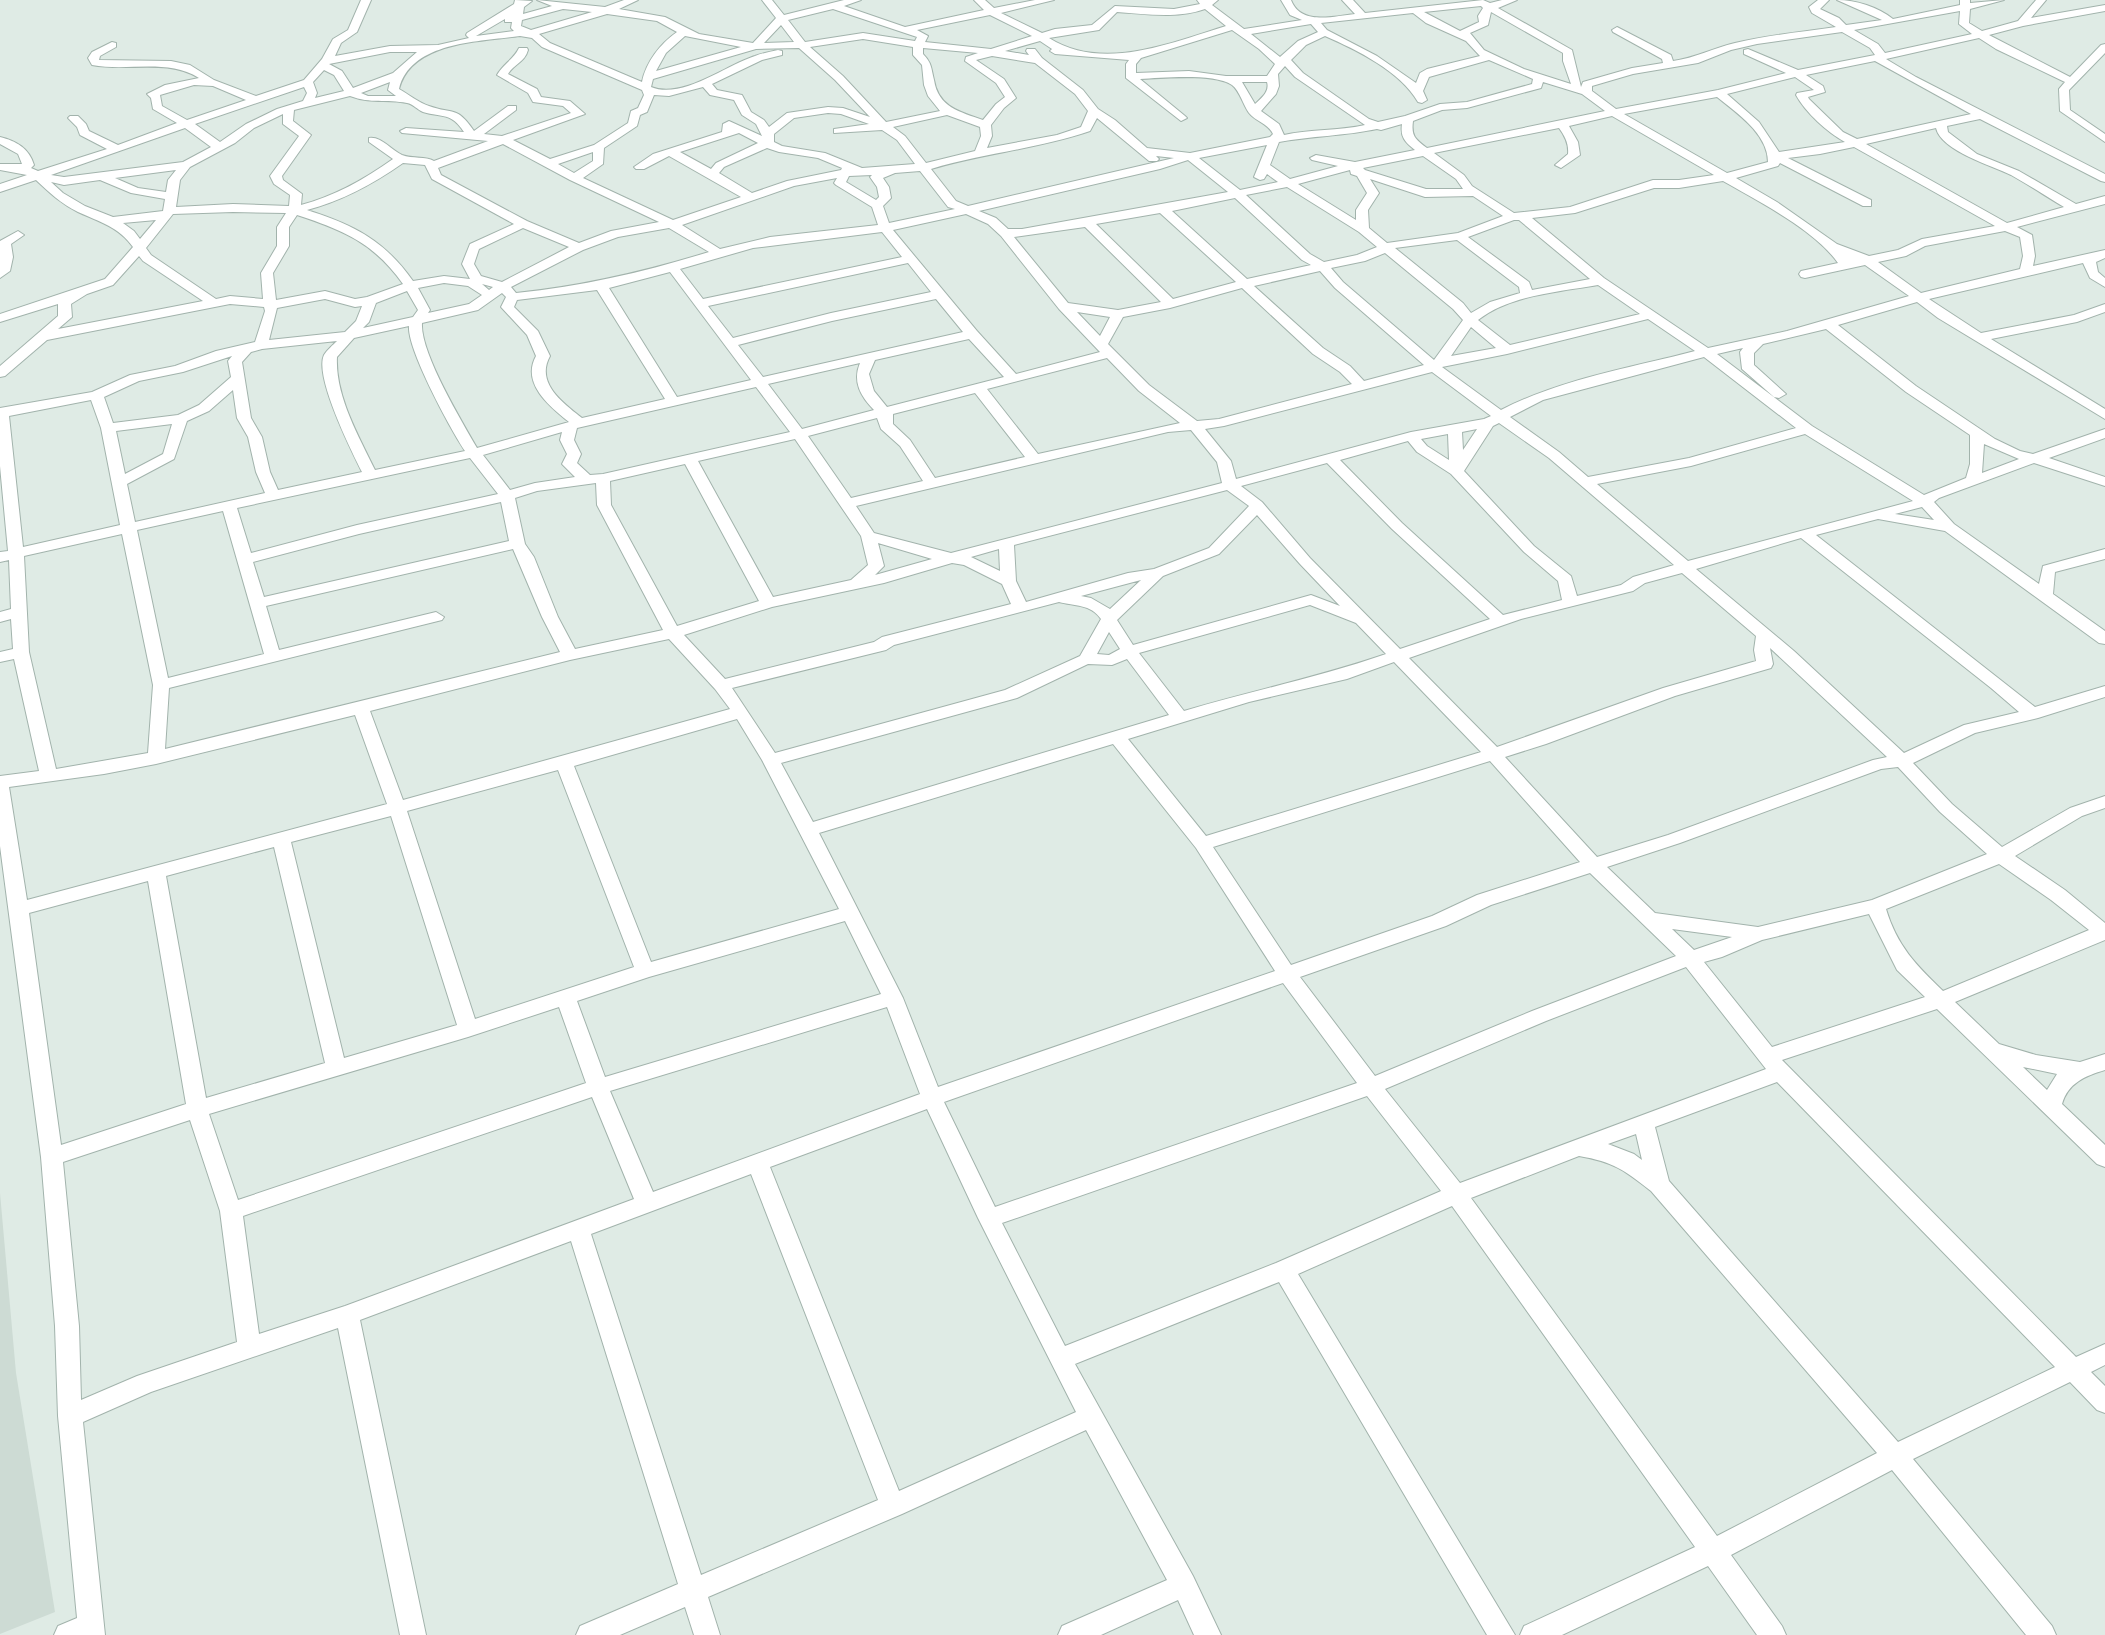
<svg xmlns="http://www.w3.org/2000/svg" width="2105" height="1635" viewBox="0 0 2105 1635" font-family="Signika,sans-serif">
  <style>
    .built { fill: #cddbd4 }
    .lines { fill: none; stroke-linecap: round; stroke-linejoin: round }
    .minor-casing { stroke: #a2b3ac; stroke-width: 2 }
    .minor { fill: #fff; fill-rule: evenodd }
  </style>
  <rect width="100%" height="100%" fill="#dfebe5"/>
  <polygon class="built" points="0,1193 16,1373 55,1612 0,1634"/>
  <g class="lines">
    <defs>
      <g id="minor">
        <path d="M361,0H371L357,32L341,43L335,56L390,46L438,45L469,38L466,35L467,33L514,4L515,0L532,1L524,7L523,14L552,6L537,0L605,7L624,0H638L619,9L665,17L699,34L753,43L776,18L762,0H772L784,15L844,0H861L844,6L905,27L984,10L974,0H985L994,8L1035,0H1054L1001,13L1042,33L1055,29L1092,25L1115,6L1174,9L1200,4L1197,0H1218L1212,5L1244,29L1302,20L1290,15L1281,0H1291C1301,26 1334,16 1355,14L1342,0H1353L1365,13L1483,0L1490,3L1502,0H1517L1498,8L1572,50L1581,87L1583,82L1632,68L1663,63L1662,59L1613,32L1612,30L1617,27L1671,55L1673,61C1695,58 1714,48 1735,43C1768,35 1802,32 1836,27L1812,13L1809,7L1818,0H1829L1820,9L1839,18L1846,25L1882,20L1837,0C1856,0 1878,7 1893,19L1960,5V0H1970V3L2004,0L1970,9L1969,23L1982,31L2018,21L2036,0H2046L2031,18L2105,5V11L2023,26L1989,35L2070,77L2101,45L2105,44V53L2069,90L2070,110L2105,134V142L2060,111L2059,89L2065,82L1996,49L1979,38L1886,59L1916,77L2105,174V182L2101,181L1980,119L1947,126L1948,132L1977,154L2019,171L2076,204L2105,196V204L2017,227L2032,235L2035,256L2033,266L2105,250V258L2096,262L2098,272L2105,278V287L2090,278L2083,263L1929,299L1981,333L2074,315L2105,304V312L2077,322L1991,339L2105,409V419L1938,318L1917,302L1838,325L1916,386L1995,439L2020,451L2033,454L2105,429V438L2049,458L2105,477V486L2034,463L1939,498L1934,502L1954,524L2039,584L2043,566L2105,549V559L2055,572L2053,594L2105,631V644L2099,643L1945,531L1878,519L1816,535L2035,707L2105,686V697L2038,718L1975,733L1913,763L1952,804L2002,847L2070,808L2105,796V808L2082,816L2015,856L2065,890L2105,923V940L1955,1002L1999,1044L2036,1055L2080,1062L2105,1054V1070C2085,1076 2068,1083 2062,1104L2105,1145V1167L2097,1164L1937,1009L1782,1060L2076,1357L2105,1344V1365L2091,1372L2105,1386V1413L2097,1410L2070,1382L1913,1459L2052,1626L2056,1635H2026L1892,1470L1731,1555L1782,1626L1786,1635H1757L1708,1566L1562,1635H1520L1524,1626L1695,1547L1452,1206L1298,1274L1515,1635H1487L1279,1282L1075,1364L1193,1576L1221,1635H1194L1178,1600L1101,1635H1058L1062,1626L1167,1580L1086,1430L902,1514L708,1597L720,1635H694L685,1607L620,1635H576L580,1626L678,1584L571,1241L360,1320L426,1635H400L338,1328L151,1392L83,1422L105,1635H54L58,1626L77,1618L58,1416L55,1326L41,1157L0,846V776L39,771L14,659L0,662V652L13,649L11,619L0,622V612L11,609L9,560L0,562V552L8,551L0,466V408L92,392L130,375L175,366L216,351L255,342L265,311L264,307L230,304L47,340L5,376L0,377V366L58,316V304L0,322V314L105,279L133,247C119,227 100,222 78,212C61,204 49,192 36,180L0,192V184L27,175L0,170V164H22L18,154L0,144V137C16,141 29,148 34,165L31,168L38,171L107,149L80,135L77,127L68,118L70,116H78L86,124L89,131L118,145L177,123L153,109L151,98L147,94L165,85L199,78C166,58 128,72 92,65L88,58L92,52L112,42L116,43V47L100,56L99,60L171,61L190,65L214,80L256,96L304,80L322,59L333,39L348,30ZM1481,6L1483,8L1478,16L1479,22L1460,31L1424,12ZM563,9L592,12L531,30L521,26L522,20ZM833,9L917,37L915,41L863,33L805,42L788,20ZM1205,9L1226,26C1170,43 1103,72 1049,38L1099,30L1117,12C1146,14 1177,19 1205,9ZM1960,11L1959,24L1972,34L1885,53L1878,44L1854,30ZM1491,12L1563,53V61L1571,84L1524,69L1484,50L1470,33L1488,25ZM1413,13L1426,23L1466,41L1480,56L1427,69L1420,73L1416,83L1377,56L1327,30L1321,23ZM607,14L657,21L677,32C660,44 646,62 642,82L550,43L539,34ZM990,15L1032,36L991,49L925,42L928,36L917,30ZM505,19V22H512L511,28L514,31L476,36ZM1311,24L1318,32L1298,41L1280,57L1251,34ZM781,25L794,42L764,43ZM1232,30L1259,49L1275,64L1267,76H1226L1189,71L1136,73V64L1141,58ZM1842,32L1870,48L1875,55L1798,70L1748,49L1744,50V54L1786,73L1718,90L1616,109L1592,91V86L1633,74L1698,63L1731,50L1757,44ZM520,36L532,38L542,47L642,90L644,95L638,108L631,111L628,123L594,145L550,159L513,140L585,114L570,101L541,97L537,89L508,74C514,64 525,62 528,50L527,48H519C514,59 503,64 497,75L528,93L533,102L563,106L571,113L502,136L484,134L516,110V106H508L474,131C456,105 454,115 429,106C419,103 408,94 399,89C411,41 480,42 520,36ZM685,36L741,47L656,71L666,53ZM1325,36C1357,50 1400,71 1418,102L1422,103L1427,100L1423,91L1429,77L1489,60L1533,79L1532,84L1467,102L1440,104L1405,116L1378,122L1369,119L1303,73L1291,60L1306,45ZM863,39L913,47V55L922,65L924,85L928,96L940,111L886,122L843,76L810,47ZM1040,41L1052,49L1050,51L1055,54L1129,60L1126,64V78L1181,121L1187,118L1185,116L1140,79C1162,78 1214,73 1232,85C1240,91 1243,105 1249,113C1256,122 1268,123 1273,134L1270,137L1190,153L1147,148L1115,120L1098,109L1083,90L1042,58L1035,49H1027L1026,51L1029,55L1005,51ZM799,48L835,80L870,117L843,108L828,107L787,113L769,127L764,120L751,112L742,95L717,90L712,84L762,60L782,55V51L778,50C770,52 762,53 755,56C726,65 682,100 651,87L653,79L756,49ZM923,48L978,53L966,57L965,61L996,83L1005,97L996,104L983,120C960,112 938,107 934,80C931,68 932,63 923,54ZM390,52H417L393,73L353,88L342,71L329,64ZM992,56L1035,63L1075,94L1088,111L1081,127L1057,135L987,148L992,136L991,125L1004,108L1016,98L1004,79L976,60ZM1875,61L1971,114L1857,139L1843,132L1809,99L1808,97L1825,92L1823,86L1806,75ZM1285,66L1295,77L1365,125C1338,131 1311,129 1284,135L1279,124L1261,111L1276,94L1279,86L1278,74ZM324,70L334,75L344,91L315,98L317,93L313,82ZM1795,77L1814,90L1797,93L1796,95C1806,113 1827,132 1845,142L1779,152L1759,122L1727,94ZM390,82L388,90L396,96H368L361,93ZM1242,82H1267C1270,92 1261,98 1255,104ZM1543,82L1582,94L1605,111L1427,148C1415,139 1411,136 1413,121L1442,110L1467,108L1541,88ZM194,85L213,86L246,100L187,120L162,106L160,95ZM304,87L307,93L303,101L277,109L246,124L220,142L195,124ZM703,87L710,95L734,100L742,115L756,124L762,136L729,121L723,124L722,132L653,154L634,167L636,169H644L669,156L741,197L673,220L583,178L603,164L604,148L637,126L640,115L647,112L654,95L669,96ZM350,96C371,104 386,99 407,103C413,104 418,110 423,112C443,118 451,112 464,132L406,128L400,131L402,133L488,141L434,161C426,156 412,159 402,155C391,150 381,136 369,138V142L393,159C365,179 335,196 301,205L302,194L283,180L282,176L311,135L293,121L294,110ZM1717,97C1737,113 1768,134 1768,162L1727,173L1624,114ZM828,113L841,114L869,124L834,129V133L882,130L897,140L915,164L862,168L825,153L782,146L774,142V134L794,118ZM283,114V124L299,136L270,176L274,184L290,195L289,206L233,204L176,207L180,180L190,167L235,143L254,128ZM947,115L980,127L981,136L975,151L926,163L905,136L893,127ZM1612,116L1714,175L1679,180H1653L1570,207L1514,213L1472,186L1464,175L1434,153L1559,128C1565,136 1569,144 1568,154L1555,165L1561,168L1580,155L1578,142L1569,126ZM1097,118L1149,161H1157L1159,159L1156,156L1174,158L968,206L956,201L931,169C983,153 1038,149 1090,131ZM1402,124C1400,137 1405,142 1415,150L1355,162L1316,155L1310,158L1312,160L1338,166L1290,179L1270,165L1279,142C1311,136 1344,136 1377,129L1381,130ZM185,128L211,147L183,162L64,177L51,175ZM1936,128C1941,151 1993,166 2011,175C2029,185 2047,197 2064,207L2007,223L1866,144ZM739,133L758,143L716,163L711,169L680,152ZM503,144L570,180L659,222L611,231L579,243L527,221L441,175L438,168ZM1267,145L1254,177L1260,180L1264,179L1267,174L1278,182L1240,190L1199,158ZM1854,147L1995,226L1922,239L1898,250L1869,256L1837,244L1777,202L1736,178L1778,166L1780,163L1863,206H1871V200L1788,158L1820,154ZM767,148L779,152L818,158L842,168L841,170L787,181L752,193L719,173L724,167ZM593,152V161L574,173L558,164ZM1423,156L1456,179L1463,189H1426L1365,170L1363,168ZM1188,160L1228,192L1022,229H1008L996,218L979,211L1160,169ZM403,163L425,165L432,179L514,224L470,244L462,264L470,279L444,276L413,281C384,240 354,225 307,210C342,201 373,184 403,163ZM176,170L168,180L166,192L138,188L115,178ZM1350,170L1351,174L1357,176L1367,193L1356,210V220L1298,184ZM920,171L948,207L955,209L889,223L883,206L891,198L889,187L883,178L895,173ZM872,175L870,177L877,187L879,197L876,200L846,182L849,176ZM837,178L834,183L836,185L872,207L878,225L770,237L720,249L682,225L794,186ZM1370,179L1425,197L1473,196L1503,216L1458,233L1387,243L1369,228L1368,210L1379,193ZM100,180L131,193L165,199L163,211L113,217L85,206L63,193L51,182L64,185ZM1723,181C1758,201 1815,230 1838,263L1801,271L1799,274L1801,277L1805,278L1865,265L1909,296L1787,331L1708,348L1604,278L1532,218L1575,213L1654,188H1679ZM1287,187L1359,232L1377,247L1357,255L1324,262L1310,254L1246,195ZM1235,198L1302,260L1311,265L1247,279L1172,211ZM233,212L286,213L277,227V246L261,273L263,299L230,296L216,299L151,255L146,248L173,214ZM1160,213L1236,282L1173,299L1096,224ZM966,214L988,224L1001,236L1059,309L1100,352L1016,374L977,331L893,230ZM297,215C343,230 374,243 403,284L367,297L355,299L325,291L276,300L273,273L289,246V227ZM156,220L140,239L134,231L123,223ZM1514,220H1519L1590,279L1532,290L1529,282L1468,237ZM1085,227L1161,302L1118,310L1068,303L1014,237ZM523,228L569,247L502,282L481,276L474,264L479,249ZM669,228L709,252C644,272 584,286 516,293L511,287L583,250L618,237ZM2005,231L2020,237L2023,256L2020,269L1921,293L1878,262L1906,256L1925,246ZM882,232L902,257L703,299L680,269L753,248ZM1457,240L1519,287L1520,293L1490,302L1471,313L1463,303L1395,248ZM1385,253L1453,309L1463,320L1434,360L1343,282L1331,268L1365,261ZM139,256L143,261L203,301L58,329L72,317L71,304L87,294L113,285ZM908,263L931,292L831,313L733,338L708,306ZM1320,271L1335,288L1424,365L1364,381L1350,366L1323,348L1254,286ZM670,272L751,380L677,397L609,288ZM444,283L468,286L482,295L469,304L428,313L430,310L418,288ZM482,284L493,287L489,290ZM1598,285L1640,314L1510,345L1478,320C1510,295 1559,292 1598,285ZM1242,288L1313,354L1340,372L1352,384L1219,419L1197,421L1149,385L1108,344L1123,317L1170,308ZM597,290L665,399L582,418C563,403 535,383 550,356L538,331L514,307L517,300ZM407,291L418,310L413,317L363,328L369,322L376,303ZM502,293L506,297L501,307L527,335L536,356C521,383 549,406 569,422L477,448C461,420 420,352 422,323L478,310ZM325,299L355,307L362,306L356,321L345,332L269,340L277,308ZM936,299L963,332L763,377L738,345L832,321ZM1077,312L1110,317L1100,336ZM1648,319L1695,351C1630,368 1561,379 1501,410L1442,367L1507,354ZM409,326C407,349 450,428 465,451L375,470C358,435 335,395 337,357L354,338ZM1471,327L1496,348L1451,356ZM1826,329L1906,392L1970,435V464L1966,478L1924,495L1812,426L1717,354L1743,348L1740,352L1742,369L1774,397L1779,398L1786,394L1754,365V353L1763,344ZM969,339L1004,377L887,407L874,391L869,374L875,360ZM337,341C333,345 327,350 324,355C314,376 351,450 362,472L278,490L270,472L262,437L251,418L242,362L251,352L262,349ZM232,356L228,361L231,377L199,405L178,415L113,423L104,397L139,381L183,372ZM1704,357L1796,428L1689,458L1588,477L1559,452L1510,417L1543,400ZM1107,358L1139,391L1180,423L1038,454L987,389ZM860,363C852,382 861,397 874,410L802,429L768,384ZM1432,372L1491,416L1484,419L1411,432L1236,479L1231,461L1205,429L1224,426ZM756,387L790,432L603,474L590,475L577,463L581,454L574,440L577,428ZM233,390L237,418L248,437L256,472L265,493L135,522L127,484L174,459L187,421L209,411ZM975,393L1025,457L935,478L910,440L893,424V414ZM91,400L101,428L120,525L23,547L9,416ZM877,418L881,429L900,446L923,481L851,498L808,436ZM1499,423L1549,458L1674,565L1633,577L1621,585L1577,596L1571,576L1534,546L1464,471L1493,426ZM172,424L163,454L125,474L116,431ZM1477,429L1463,450L1462,432ZM1191,430L1217,462L1222,483L951,553L874,533L856,506L1168,432ZM562,432L560,440L567,454L562,464L575,477L535,483L510,490L483,455ZM1448,434L1449,460L1427,446L1421,439ZM1805,434L1913,501L1688,561L1597,484L1691,466ZM795,439L861,536L868,565L851,580L773,597L698,461ZM1408,441L1417,452L1451,474L1524,552L1558,581L1562,600L1503,615L1402,523L1340,460ZM1984,444L2019,459L1982,473ZM470,458L498,494L357,525L251,553L237,508ZM1327,463L1392,529L1490,619L1400,649L1310,558L1262,502L1241,486ZM685,464L759,601L677,626L611,505L610,481ZM596,483L597,505L663,630L575,649L558,617L534,557L525,544L515,498L537,491ZM1227,490L1249,506L1209,548L1154,569L1128,573L1026,602L1016,581L1014,545ZM501,502L509,541L264,597L253,562L359,534ZM1922,507L1934,520L1895,514ZM223,511L264,654L168,678L137,530ZM1257,515L1300,564L1340,606L1311,595L1133,645L1117,620L1163,576L1219,554ZM122,534L153,685L148,753L56,769L29,652L24,556ZM1801,538L1991,688L2019,712L1964,725L1904,753L1794,651L1696,569ZM878,543L932,559L875,575L884,566ZM513,549L542,617L560,652L165,749L169,688L442,620L444,617L436,612L279,650L266,606ZM999,549L1000,571L971,557ZM952,563L964,565L1002,584L1011,604L882,637L874,642L725,679L684,635L772,607L884,583ZM1682,573L1756,636L1754,650L1756,661L1663,688L1497,747L1409,658L1521,619L1633,591L1645,583ZM1141,580L1110,609L1091,598L1081,596ZM1059,602C1074,606 1091,604 1101,619L1080,656L1005,690L775,753L732,688L886,650L894,645ZM1310,605L1356,623L1386,654C1320,677 1251,691 1184,711L1139,653ZM1109,632L1120,649L1109,655L1097,654ZM669,639L715,689L730,709L403,800L370,711L570,660ZM1770,648L1887,757L1873,760L1668,835L1597,857L1505,757L1546,744L1675,696L1771,668L1773,664ZM1127,659L1169,715L813,822L781,763L1017,698L1088,664L1112,665ZM1394,662L1481,752L1206,836L1128,739L1249,702L1347,679ZM355,715L387,804L27,900L9,787L104,774L156,764ZM737,719L762,760L839,909L651,962L574,766ZM1113,744L1196,848L1275,971L938,1087L903,998L819,833ZM1490,761L1580,862L1477,895L1432,916L1291,965L1213,847ZM1898,767L1940,812L1987,854L1872,900L1758,927L1655,913L1607,867L1680,843L1881,769ZM558,770L634,967L475,1019L407,811ZM391,816L457,1025L344,1058L291,842ZM274,847L325,1063L206,1098L166,876ZM1999,864L2051,900L2089,930L1943,991C1916,965 1897,946 1886,909ZM1590,873L1676,956L1532,1011L1375,1076L1300,977L1446,926L1491,905ZM148,881L186,1104L61,1145L29,913ZM1869,914L1897,970L1925,997L1772,1047L1704,962L1722,957L1762,940ZM845,921L881,994L605,1077L577,1001L649,977ZM1672,929L1732,937L1694,950ZM1686,967L1766,1069L1460,1183L1385,1089L1546,1021ZM1283,983L1357,1083L995,1207L944,1102ZM559,1007L586,1083L238,1200L209,1114L468,1037ZM887,1007L920,1094L653,1192L610,1091ZM2023,1067L2057,1074L2047,1090ZM1777,1082L2055,1367L1898,1442L1669,1181L1655,1127ZM1367,1096L1441,1191L1276,1263L1065,1346L1002,1223ZM592,1097L634,1199L345,1306L259,1334L243,1216ZM927,1109L978,1218L1076,1412L899,1491L770,1167ZM190,1120L220,1211L237,1342L137,1376L81,1400L79,1326L63,1162ZM1636,1134L1642,1160L1634,1154L1608,1144ZM1579,1156C1614,1162 1624,1170 1651,1191L1877,1453L1717,1536L1471,1198ZM751,1174L878,1500L701,1575L591,1234Z"/>
        <polygon points="18,231 24,235 11,244 13,257 10,271 0,278 0,241"/>
      </g>
    </defs>
    <use href="#minor" class="minor-casing"/>
    <use href="#minor" class="minor"/>
  </g>
</svg>
